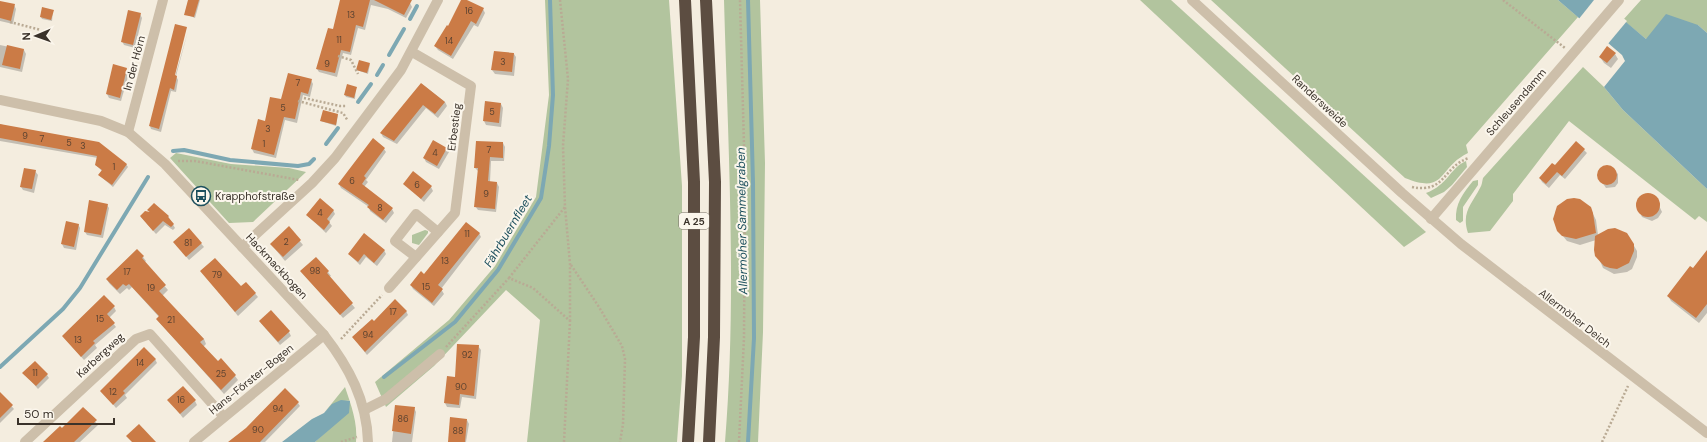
<svg xmlns="http://www.w3.org/2000/svg" width="1707" height="442" viewBox="0 0 1707 442" font-family="'DM Sans',sans-serif">
  <style>
    .green { fill: #b2c49e }
    .water { fill: #7da8b3 }
    .pier { fill: #f4eddf }
    .shadow { fill: #0003 }
    .lines { fill: none; stroke-linecap: round; stroke-linejoin: round }
    .stream { stroke: #7da8b3; stroke-width: 4 }
    .building { fill: #cb7b46 }
    .path { stroke: #b9aa94; stroke-width: 2.5; stroke-dasharray: 2 2; stroke-linecap: butt }
    .minor { stroke: #cdbfaa; stroke-width: 10 }
    .highway { stroke: #5c4d41; stroke-width: 12 }
    .labels { text-anchor: middle; stroke-width: 4; stroke-linejoin: round; paint-order: stroke }
    .number-label { font-size: 9px; fill: #5e4431 }
    .shield { fill: #fbf6ec; stroke: #746d64; stroke-width: 1 }
    .shield-label { font-size: 10px; font-weight: bold; fill: #3a322a }
    .street-label { font-size: 11px; fill: #3a322a; stroke: #fbf6ec }
    .poi-label { font-size: 11px; fill: #3a322a; stroke: #fbf6ec; text-anchor: start }
    .water-label { font-size: 12px; font-style: italic; fill: #1d505e; stroke: #fbf6ec }
  </style>
  <rect width="100%" height="100%" fill="#f4eddf"/>
  <g class="green">
    <polygon points="545,0 669,0 682,186 682,376 677,442 527,442 540,320 506,290 434,366 386,407 375,382 449,320 495,266 536,197 549,95"/>
    <path d="M724,0H760L765,163L763,332L758,442H725C737,296 728,146 724,0Z"/>
    <polygon points="1140,0 1171,0 1426,232 1404,247"/>
    <path d="M1211,0H1558L1578,17L1466,145L1468,153C1437,168 1447,195 1405,178Z"/>
    <polygon points="1641,0 1707,0 1707,33 1698,25 1646,39 1623,20"/>
    <path d="M1583,67L1604,87L1623,110L1707,189V222L1699,216L1695,220L1569,121L1513,194V201L1490,231L1468,233C1461,212 1472,204 1480,188C1482,185 1482,182 1483,178Z"/>
    <polygon points="176,153 231,164 289,168 306,172 253,222 229,223 170,158"/>
    <path d="M1466,161L1467,167L1452,185L1444,192L1431,198L1426,193C1448,185 1450,168 1466,161Z"/>
    <path d="M1478,180V185L1463,207V221L1460,223L1456,220C1455,204 1463,193 1473,181Z"/>
    <polygon points="425,230 428,231 428,233 419,245 412,243 412,235"/>
    <path d="M345,387C351,405 358,423 356,442H315L329,429L350,401C338,400 332,405 324,413Z"/>
  </g>
  <g class="water">
    <polygon points="1558,0 1600,0 1646,39 1666,14 1698,25 1707,33 1707,189 1623,110 1604,87 1625,61 1622,55"/>
    <polygon points="341,400 350,401 349,413 315,442 282,442 312,419 324,413 332,404"/>
  </g>
  <polygon class="pier" points="1594,0 1602,0 1627,21 1607,45 1578,20"/>
  <g class="shadow">
    <polygon points="189,0 200,0 195,18 185,14"/>
    <polygon points="357,0 403,0 410,3 412,7 406,18 388,9 371,5 365,30 358,28 351,55 343,53 337,77 319,72 317,69 334,31"/>
    <polygon points="462,0 483,9 485,13 478,27 474,25 453,59 438,50 435,46 449,28"/>
    <polygon points="0,2 14,5 16,9 13,24 0,21"/>
    <polygon points="53,11 52,21 42,19 41,17"/>
    <polygon points="140,14 142,18 135,48 124,45 122,41"/>
    <polygon points="176,25 187,29 186,29 173,80 174,80 188,31 176,76 178,80 176,92 171,91 161,132 151,129 150,126"/>
    <polygon points="0,45 24,50 26,54 22,72 0,67"/>
    <polygon points="494,52 514,54 516,57 514,76 495,74 492,70"/>
    <polygon points="1615,54 1618,59 1611,68 1604,63 1600,57"/>
    <polygon points="370,64 368,74 357,70"/>
    <polygon points="126,69 129,73 121,101 109,98 107,94"/>
    <polygon points="311,80 313,84 310,97 303,95 297,123 285,120 276,158 254,153 252,149 266,122 282,100"/>
    <polygon points="422,84 445,102 447,106 438,118 426,108 397,144 383,137 381,133"/>
    <polygon points="356,87 355,99 346,97 345,95"/>
    <polygon points="485,102 501,104 503,108 501,127 486,125 484,121"/>
    <polygon points="338,115 336,126 321,121"/>
    <polygon points="0,124 126,164 128,167 113,187 99,175 102,171 96,165 98,158 0,141"/>
    <polygon points="503,143 505,147 504,161 491,161 490,182 497,183 499,187 496,212 478,210 475,206 479,172 475,168"/>
    <polygon points="447,148 449,152 439,169 426,162 424,158"/>
    <polygon points="384,149 386,152 366,180 368,182 364,187 392,209 394,213 386,223 370,211 369,207 341,188 339,184"/>
    <polygon points="1584,150 1587,153 1565,179 1560,175 1549,188 1542,182 1540,178"/>
    <polygon points="1604,166 1610,166 1618,174 1618,183 1615,187 1606,188 1598,176 1599,170"/>
    <polygon points="35,171 38,175 34,193 23,190 21,187"/>
    <polygon points="405,184 431,187 433,191 424,202"/>
    <polygon points="1649,194 1655,197 1662,212 1658,218 1652,221 1642,217 1637,206 1642,196"/>
    <polygon points="107,205 109,208 103,238 87,235 85,232"/>
    <polygon points="1590,208 1596,220 1598,235 1627,234 1637,251 1637,257 1632,269 1627,272 1614,274 1603,268 1595,249 1596,240 1580,245 1567,241 1558,230"/>
    <polygon points="148,210 168,216 175,228 173,230 165,225 156,234 141,217 150,213"/>
    <polygon points="333,210 335,214 329,222 332,226 326,233 308,216"/>
    <polygon points="78,224 80,228 76,250 64,248 62,244"/>
    <polygon points="289,228 303,245 285,261 271,244"/>
    <polygon points="189,229 204,247 189,260 174,242"/>
    <polygon points="479,233 481,237 441,289 444,294 434,306 413,289 411,285"/>
    <polygon points="137,250 143,257 146,261 144,263 168,290 162,296 204,339 206,344 203,347 218,363 221,360 235,376 238,380 224,394 160,323 157,319 159,317 132,287 129,290 127,288 120,294 109,283 107,279"/>
    <polygon points="384,250 386,254 377,266 366,257 360,265 349,254"/>
    <polygon points="1707,251 1707,313 1699,323 1671,301 1668,296 1693,269"/>
    <polygon points="316,258 328,272 331,276 329,277 355,308 343,318 301,271"/>
    <polygon points="246,283 258,297 238,316 226,301"/>
    <polygon points="114,307 116,311 109,318 116,327 95,345 97,348 84,360 63,336"/>
    <polygon points="406,311 408,315 367,355 353,337 373,322"/>
    <polygon points="260,322 289,332 291,336 280,345"/>
    <polygon points="478,346 481,350 476,399 462,397 460,408 447,407 445,403 456,378"/>
    <polygon points="155,359 157,363 125,395 127,398 116,408 102,391"/>
    <polygon points="24,373 47,375 49,378 38,389"/>
    <polygon points="0,393 14,409 0,423"/>
    <polygon points="169,400 195,401 197,405 183,418"/>
    <polygon points="298,403 300,406 265,442 230,442"/>
    <polygon points="396,406 414,408 416,412 412,442 392,442"/>
    <polygon points="83,408 98,425 80,442 44,442 61,429"/>
    <polygon points="467,420 469,424 466,442 449,442"/>
  </g>
  <g class="lines">
    <g class="stream">
      <polyline points="410,19 417,6"/>
      <polyline points="389,55 404,29"/>
      <polyline points="377,75 383,65"/>
      <polyline points="358,102 371,84"/>
      <polyline points="326,144 338,128"/>
      <polyline points="173,151 184,150 230,160 298,166 309,164 314,159"/>
      <polyline points="0,367 63,309 80,288 148,177"/>
      <polyline points="384,377 455,322 498,270 541,198 549,146 553,95 550,0"/>
      <polyline points="748,442 754,338 753,182 748,0"/>
    </g>
  </g>
  <g class="building">
    <polygon points="188,0 199,0 194,17 184,15"/>
    <polygon points="340,0 370,0 363,27 356,25 350,52 341,50 335,73 316,69 328,28 333,29"/>
    <polygon points="374,0 412,0 404,15"/>
    <polygon points="461,0 467,0 484,8 476,24 471,21 451,56 434,46 447,25 448,26"/>
    <polygon points="0,1 15,4 11,21 0,18"/>
    <polygon points="42,7 54,10 51,20 40,17"/>
    <polygon points="128,10 141,13 133,45 121,42"/>
    <polygon points="175,24 187,27 175,75 177,76 174,90 170,88 159,129 149,126"/>
    <polygon points="7,45 24,49 20,69 2,65"/>
    <polygon points="1607,46 1616,53 1607,63 1599,57"/>
    <polygon points="494,51 514,53 512,72 491,70"/>
    <polygon points="359,60 370,63 367,73 356,70"/>
    <polygon points="113,64 127,68 120,98 106,94"/>
    <polygon points="288,73 312,79 308,94 301,92 295,119 284,117 274,155 251,149 258,119 265,121 270,97 281,99"/>
    <polygon points="421,83 445,102 435,114 423,105 394,141 380,133"/>
    <polygon points="347,84 357,87 354,98 344,95"/>
    <polygon points="485,101 501,103 499,123 483,121"/>
    <polygon points="323,110 338,114 336,125 320,121"/>
    <polygon points="0,124 99,142 127,164 112,185 98,175 102,170 95,165 97,156 0,138"/>
    <polygon points="373,138 385,148 364,176 366,178 362,184 393,208 383,220 367,207 369,205 338,184"/>
    <polygon points="433,140 447,148 437,166 423,158"/>
    <polygon points="476,141 503,142 503,158 490,157 488,181 497,182 495,209 474,207 478,168 474,168"/>
    <polygon points="1576,141 1585,149 1562,176 1557,172 1546,184 1539,178 1552,163 1555,165"/>
    <circle cx="1607" cy="175" r="10"/>
    <polygon points="24,168 36,170 32,189 20,187"/>
    <polygon points="413,171 432,186 421,199 403,184"/>
    <circle cx="1648" cy="205" r="12"/>
    <polygon points="320,198 334,210 327,219 330,222 324,230 306,215"/>
    <polygon points="1574,198 1580,199 1591,207 1593,213 1596,233 1576,239 1562,236 1557,231 1553,219 1557,206 1567,199"/>
    <polygon points="89,200 108,204 101,235 84,232"/>
    <polygon points="154,203 169,216 168,217 174,224 171,227 163,221 153,231 140,216 145,211 150,212 147,210"/>
    <polygon points="66,221 79,224 74,247 61,244"/>
    <polygon points="466,222 480,233 438,285 443,289 432,303 410,285 421,271 424,274"/>
    <polygon points="289,226 301,240 283,257 270,244"/>
    <polygon points="189,228 202,243 186,257 173,242"/>
    <polygon points="1615,228 1627,233 1634,244 1634,251 1629,263 1617,269 1610,268 1604,266 1595,256 1594,250 1595,236 1608,229"/>
    <polygon points="364,233 385,250 374,263 364,254 358,262 348,254"/>
    <polygon points="137,249 144,256 142,258 166,285 159,291 204,339 200,342 218,361 221,358 236,375 221,390 156,319 159,316 129,284 126,286 123,284 117,290 106,279"/>
    <polygon points="1707,250 1707,304 1696,318 1667,296 1690,266 1693,268"/>
    <polygon points="316,257 329,271 327,273 353,303 340,315 300,271"/>
    <polygon points="215,258 241,286 246,282 256,293 235,312 200,271"/>
    <polygon points="104,295 115,306 107,314 115,323 93,341 95,343 81,357 62,336"/>
    <polygon points="395,299 407,311 365,352 352,337 372,319 374,321"/>
    <polygon points="271,310 290,331 278,342 259,321"/>
    <polygon points="457,344 479,345 474,396 460,394 459,405 444,403 447,376 455,377"/>
    <polygon points="144,347 156,359 123,391 125,393 113,405 100,391"/>
    <polygon points="35,361 48,374 36,386 22,373"/>
    <polygon points="183,386 196,400 180,414 167,400"/>
    <polygon points="285,388 299,402 260,442 228,442 246,428"/>
    <polygon points="0,392 13,405 0,418"/>
    <polygon points="395,405 415,407 411,434 392,431"/>
    <polygon points="83,407 97,420 74,442 43,442 60,426 62,428"/>
    <polygon points="450,417 467,419 465,442 448,442"/>
    <polygon points="139,424 156,442 132,442 126,436"/>
  </g>
  <g class="lines">
    <g class="path">
      <polyline points="560,0 568,79 563,146 565,207 570,264 570,321"/>
      <polyline points="1503,0 1565,48"/>
      <polyline points="10,22 41,30"/>
      <polyline points="338,56 351,60 358,74"/>
      <polyline points="304,98 340,106 347,106"/>
      <polyline points="298,101 343,113 348,121"/>
      <polyline points="178,161 195,161 299,180"/>
      <path d="M1412,187C1446,194 1443,166 1469,158"/>
      <polyline points="571,265 599,307 622,346 625,359 623,424 620,442"/>
      <polyline points="509,278 565,207"/>
      <polyline points="341,339 382,295"/>
      <polyline points="446,347 509,278 533,288 570,321 564,442"/>
      <polyline points="341,442 357,437"/>
      <polyline points="739,442 744,338 745,182 740,0"/>
      <polyline points="1602,442 1628,386"/>
    </g>
    <g class="minor">
      <polyline points="1192,0 1402,193 1461,244 1707,433"/>
      <path d="M0,100L101,121L128,132L165,164L324,335C349,367 367,401 368,442"/>
      <polyline points="128,132 163,0"/>
      <polyline points="1431,219 1619,0"/>
      <polyline points="242,247 312,183 335,158 401,70 438,0"/>
      <polyline points="416,257 395,241 416,214 438,232"/>
      <polyline points="389,288 455,213 471,86 412,52"/>
      <polyline points="364,410 386,399 440,354"/>
      <polyline points="25,442 136,339 150,334 223,416"/>
      <polyline points="194,442 324,335"/>
    </g>
    <g class="highway">
      <polyline points="685,0 694,182 694,337 688,442"/>
      <polyline points="706,0 715,182 714,337 709,442"/>
    </g>
  </g>
  <defs>
    <symbol id="bus-ring" viewBox="-11 -11 22 22"><circle r="9.5" fill="#fbf6ec" stroke="#1d505e" stroke-width="1.5"/><path d="M-5-6H5V4H4V6H2V4H-2V6H-4V4H-5ZM-3.5-4V0h7V-4ZM-3.5 1.2v1.5H-2V1.2ZM2 1.2v1.5H3.5V1.2Z" fill="#1d505e"/></symbol>
  </defs>
  <g fill-rule="evenodd">
    <use href="#bus-ring" x="190" y="185" width="22" height="22"/>
  </g>
  <g class="labels">
    <g class="number-label">
      <text x="469" y="14">16</text>
      <text x="351" y="18">13</text>
      <text x="339" y="43">11</text>
      <text x="449" y="44">14</text>
      <text x="503" y="65">3</text>
      <text x="327" y="67">9</text>
      <text x="298" y="86">7</text>
      <text x="283" y="111">5</text>
      <text x="492" y="115">5</text>
      <text x="268" y="132">3</text>
      <text x="25" y="139">9</text>
      <text x="42" y="142">7</text>
      <text x="69" y="146">5</text>
      <text x="264" y="147">1</text>
      <text x="83" y="149">3</text>
      <text x="489" y="153">7</text>
      <text x="435" y="156">4</text>
      <text x="114" y="170">1</text>
      <text x="352" y="184">6</text>
      <text x="417" y="188">6</text>
      <text x="486" y="197">9</text>
      <text x="380" y="211">8</text>
      <text x="320" y="216">4</text>
      <text x="467" y="237">11</text>
      <text x="286" y="245">2</text>
      <text x="188" y="246">81</text>
      <text x="445" y="264">13</text>
      <text x="315" y="274">98</text>
      <text x="127" y="275">17</text>
      <text x="217" y="278">79</text>
      <text x="426" y="290">15</text>
      <text x="151" y="291">19</text>
      <text x="393" y="315">17</text>
      <text x="100" y="322">15</text>
      <text x="171" y="323">21</text>
      <text x="368" y="338">94</text>
      <text x="78" y="343">13</text>
      <text x="467" y="358">92</text>
      <text x="140" y="366">14</text>
      <text x="35" y="376">11</text>
      <text x="221" y="377">25</text>
      <text x="461" y="390">90</text>
      <text x="113" y="395">12</text>
      <text x="181" y="403">16</text>
      <text x="278" y="412">94</text>
      <text x="403" y="422">86</text>
      <text x="258" y="433">90</text>
      <text x="458" y="434">88</text>
    </g>
    <rect class="shield" x="679" y="213" width="30" height="16" rx="3"/>
    <g class="shield-label">
      <text x="694" y="225">A 25</text>
    </g>
    <g class="street-label">
      <text transform="translate(134 63) rotate(-75)" y="4">In der Hörn</text>
      <text transform="translate(1320 101) rotate(43)" y="4">Randersweide</text>
      <text transform="translate(1516 102) rotate(-49)" y="4">Schleusendamm</text>
      <text transform="translate(454 127) rotate(-83)" y="4">Erbestieg</text>
      <text transform="translate(277 266) rotate(47)" y="4">Hackmackbogen</text>
      <text transform="translate(1575 318) rotate(38)" y="4">Allermöher Deich</text>
      <text transform="translate(100 355) rotate(-43)" y="4">Karbergweg</text>
      <text transform="translate(251 379) rotate(-39)" y="4">Hans-Förster-Bogen</text>
    </g>
    <g class="poi-label">
      <text x="215" y="200">Krapphofstraße</text>
    </g>
    <g class="water-label">
      <text transform="translate(742 221) rotate(-91)" y="4">Allermöher Sammelgraben</text>
      <text transform="translate(508 231) rotate(-59)" y="4">Fährbuernfleet</text>
    </g>
  </g>
  <g transform="translate(36 36) rotate(268)" stroke="#fbf6ec" stroke-width="3" paint-order="stroke">
  <path d="M0-3L7 15L0 10L-7 15Z" fill="#3a322a"/>
  <text y="-6" font-size="11" font-weight="bold" text-anchor="middle" fill="#3a322a">N</text>
  </g>
  <path d="M18 418v6h96v-6" fill="none" stroke="#3a322a" stroke-width="2"/>
  <text x="24" y="418" font-size="12" fill="#3a322a" stroke="#fbf6ec" stroke-width="3" paint-order="stroke">50 m</text>
</svg>
